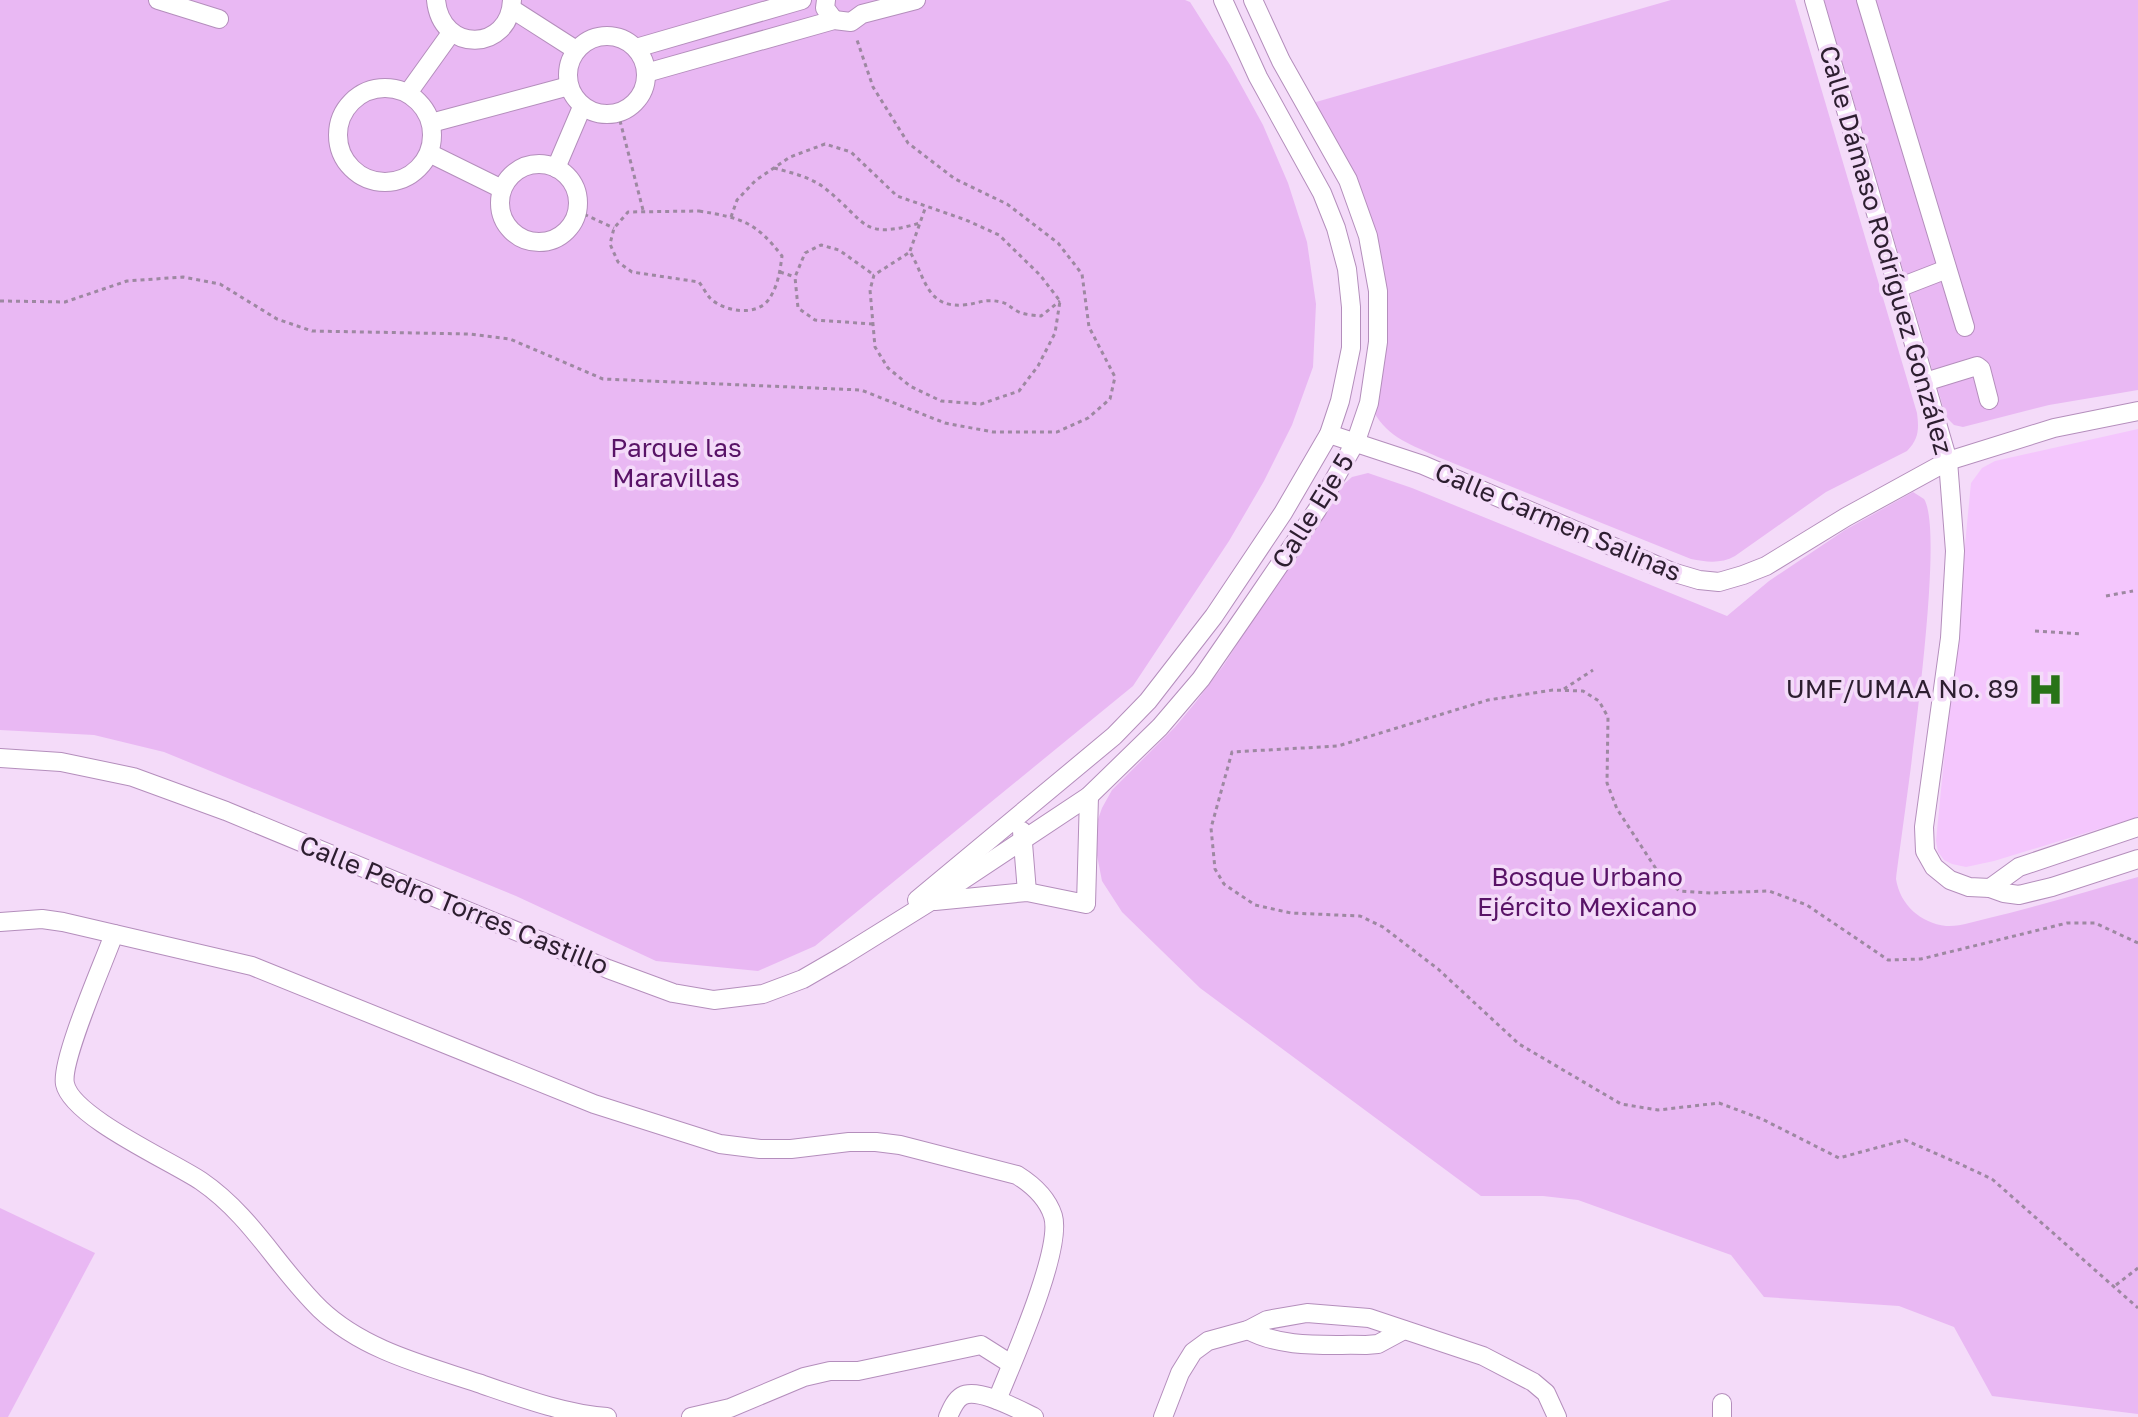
<svg xmlns="http://www.w3.org/2000/svg" width="2138" height="1417" viewBox="0 0 2138 1417" font-family="'Golos Text',sans-serif">
  <style>
    .built { fill: #f4c6fd }
    .green { fill: #e9b8f3 }
    .lines { fill: none; stroke-linecap: round; stroke-linejoin: round }
    .minor-casing { stroke: #b48ebc; stroke-width: 20 }
    .path { stroke: #9d88a1; stroke-width: 3; stroke-dasharray: 4 4; stroke-linecap: butt }
    .minor { stroke: #fff; stroke-width: 18 }
    .labels { text-anchor: middle; stroke-width: 7; stroke-linejoin: round; paint-order: stroke }
    .street-label { font-size: 26px; fill: #2d1e30; stroke: #f4dbf9 }
    .park-label { font-size: 26px; fill: #591367; stroke: #f4dbf9 }
    .poi-label { font-size: 26px; fill: #2d1e30; stroke: #f4dbf9; text-anchor: end }
  </style>
  <rect width="100%" height="100%" fill="#f4dbf9"/>
  <polygon class="built" points="2138,429 2138,817 1994,861 1966,867 1952,864 1944,860 1938,852 1936,841 1971,483 1982,468 1995,461"/>
  <g class="green">
    <polygon points="0,0 1185,0 1190,2 1230,65 1263,125 1288,183 1307,242 1316,304 1313,367 1292,425 1264,481 1229,541 1133,686 815,946 758,971 656,961 516,896 164,752 94,735 0,730"/>
    <path d="M1671,0H1795L1917,413C1919,429 1919,439 1907,451L1826,492L1735,556C1721,564 1706,562 1691,559L1438,457C1412,445 1388,438 1374,412L1381,287L1309,104Z"/>
    <polygon points="1824,0 2138,0 2138,390 2049,405 1963,427 1954,425 1946,417"/>
    <path d="M1368,473L1412,488L1727,616L1769,581L1845,530L1913,492L1924,499C1947,535 1903,820 1896,879C1900,905 1921,923 1946,926C1960,927 1975,921 1989,918C2039,906 2088,891 2138,877V1414L1992,1396L1954,1327L1899,1306L1764,1297L1731,1255L1578,1200L1543,1196H1481L1200,988L1122,912L1102,881L1095,845L1096,825L1102,808L1112,790L1175,727L1195,703L1223,666L1337,490L1352,477Z"/>
    <polygon points="0,1208 95,1253 8,1417 0,1417"/>
  </g>
  <g class="lines">
    <defs>
      <g id="minor">
        <polyline points="158,0 219,19"/>
        <path d="M436,0C441,54 510,52 512,0"/>
        <polyline points="826,0 825,8 834,20"/>
        <polyline points="1814,0 1948,461 1955,551 1950,638 1924,827 1925,851 1934,867 1950,880 1969,887 1990,888 2004,893 2019,895 2052,887 2138,859"/>
        <polyline points="1866,0 1965,327"/>
        <polyline points="512,9 576,50"/>
        <circle cx="607" cy="75" r="39"/>
        <polyline points="636,48 802,0"/>
        <polyline points="646,73 834,20 851,22 862,14 916,0"/>
        <circle cx="385" cy="135" r="47"/>
        <polyline points="408,93 451,33"/>
        <polyline points="431,123 569,86"/>
        <polyline points="429,153 502,189"/>
        <circle cx="539" cy="203" r="39"/>
        <polyline points="556,168 582,107"/>
        <polyline points="1898,288 1947,269"/>
        <polyline points="1925,382 1977,366 1981,369 1989,400"/>
        <polyline points="1329,434 1423,465 1672,572 1699,580 1719,582 1743,575 1766,566 1846,517 1948,461 2054,428 2138,411"/>
        <polyline points="0,758 61,762 133,777 226,811 608,969 673,993 714,1000 763,994 803,979 841,957 931,901 1089,796 1160,727 1201,679 1250,608 1317,510 1356,441 1369,403 1378,342 1378,291 1368,236 1348,180 1281,61 1253,0"/>
        <polyline points="1022,831 1027,892"/>
        <polyline points="1990,888 2019,867 2138,827"/>
        <polyline points="917,900 1114,736 1148,701 1214,616 1283,513 1329,434 1340,401 1351,348 1351,307 1347,269 1336,228 1322,193 1258,77 1223,0"/>
        <polyline points="935,901 1027,892 1086,904 1089,796"/>
        <path d="M0,922L42,919L63,922L252,966L594,1104L720,1144L760,1149H791L849,1142H876L900,1145L1017,1175C1033,1185 1047,1197 1053,1216C1063,1249 1012,1363 997,1400"/>
        <path d="M114,934C104,962 60,1061 65,1084C72,1117 171,1161 201,1181C252,1216 277,1267 320,1309C363,1350 424,1365 478,1383C519,1397 564,1414 607,1417"/>
        <path d="M1248,1330C1283,1349 1327,1344 1366,1345L1378,1344L1404,1330"/>
        <polyline points="691,1417 730,1408 804,1377 830,1371 858,1371 981,1345 1011,1364"/>
        <path d="M948,1417C951,1410 955,1400 962,1396C978,1387 1019,1410 1034,1417"/>
        <polyline points="1163,1417 1180,1373 1193,1352 1208,1341 1248,1330 1267,1320 1307,1313 1369,1318 1483,1356 1533,1382 1546,1393 1557,1417"/>
        <polyline points="1722,1417 1722,1403"/>
      </g>
    </defs>
    <use href="#minor" class="minor-casing"/>
    <g class="path">
      <polyline points="618,113 643,210"/>
      <path d="M774,168C792,173 812,177 827,190C868,223 861,240 920,223"/>
      <polyline points="577,211 614,228"/>
      <path d="M699,211C741,218 755,221 782,256C780,271 778,286 769,299C757,317 724,312 710,298C706,294 703,287 699,282L632,272L618,262L610,244L614,228L628,212Z"/>
      <path d="M731,217L737,200L756,180L790,157L825,144L851,152L897,196L966,220L999,235L1040,275L1060,301L1055,333L1038,366L1019,391L981,404L941,401L910,386L888,368L875,347L870,290L874,275L910,252C925,276 926,308 963,305C978,304 984,298 1001,302C1007,303 1011,308 1017,311C1024,315 1034,315 1041,316L1060,301"/>
      <polyline points="910,251 926,206"/>
      <polyline points="780,272 795,277"/>
      <polyline points="0,301 65,302 127,281 183,277 220,284 277,319 312,331 469,334 510,339 603,379 861,390 945,423 993,432 1057,432 1088,418 1110,399 1115,377 1089,327 1082,274 1058,243 1007,204 955,179 908,143 873,87 856,37"/>
      <polyline points="873,324 815,320 798,308 795,277 805,253 821,245 839,250 874,275"/>
      <polyline points="2106,596 2133,591"/>
      <polyline points="2035,631 2081,634"/>
      <polyline points="1564,689 1593,670"/>
      <polyline points="2138,943 2095,923 2067,923 1921,959 1888,960 1807,905 1769,891 1711,893 1680,891 1662,878 1617,809 1607,783 1608,717 1599,701 1583,691 1553,690 1488,700 1338,746 1232,752 1211,828 1215,869 1224,884 1255,905 1291,913 1360,916 1383,927 1438,969 1519,1044 1621,1104 1658,1110 1719,1103 1762,1119 1839,1158 1905,1140 1960,1164 1992,1179 2138,1308"/>
      <polyline points="2116,1285 2138,1268"/>
    </g>
    <use href="#minor" class="minor"/>
  </g>
  <defs>
    <symbol id="hospital-bare" viewBox="-9 -9 18 18"><path d="M-5-5h3v3.5h4V-5h3V5h-3V1.5h-4V5h-3Z" fill="#287317" stroke="#f4dbf9" stroke-width="2.5" paint-order="stroke"/></symbol>
  </defs>
  <g fill-rule="evenodd">
    <use href="#hospital-bare" x="2020" y="664" width="51" height="51"/>
  </g>
  <g class="labels">
    <g class="street-label">
      <text transform="translate(1886 250) rotate(74)" y="9">Calle Dámaso Rodríguez González</text>
      <text transform="translate(1313 511) rotate(-58)" y="9">Calle Eje 5</text>
      <text transform="translate(1558 522) rotate(23)" y="9">Calle Carmen Salinas</text>
      <text transform="translate(454 905) rotate(22)" y="9">Calle Pedro Torres Castillo</text>
    </g>
    <g class="park-label">
      <text x="676" y="457">Parque las<tspan x="676" dy="30">Maravillas</tspan></text>
      <text x="1587" y="886">Bosque Urbano<tspan x="1587" dy="30">Ejército Mexicano</tspan></text>
    </g>
    <g class="poi-label">
      <text x="2019" y="698">UMF/UMAA No. 89</text>
    </g>
  </g>
</svg>
